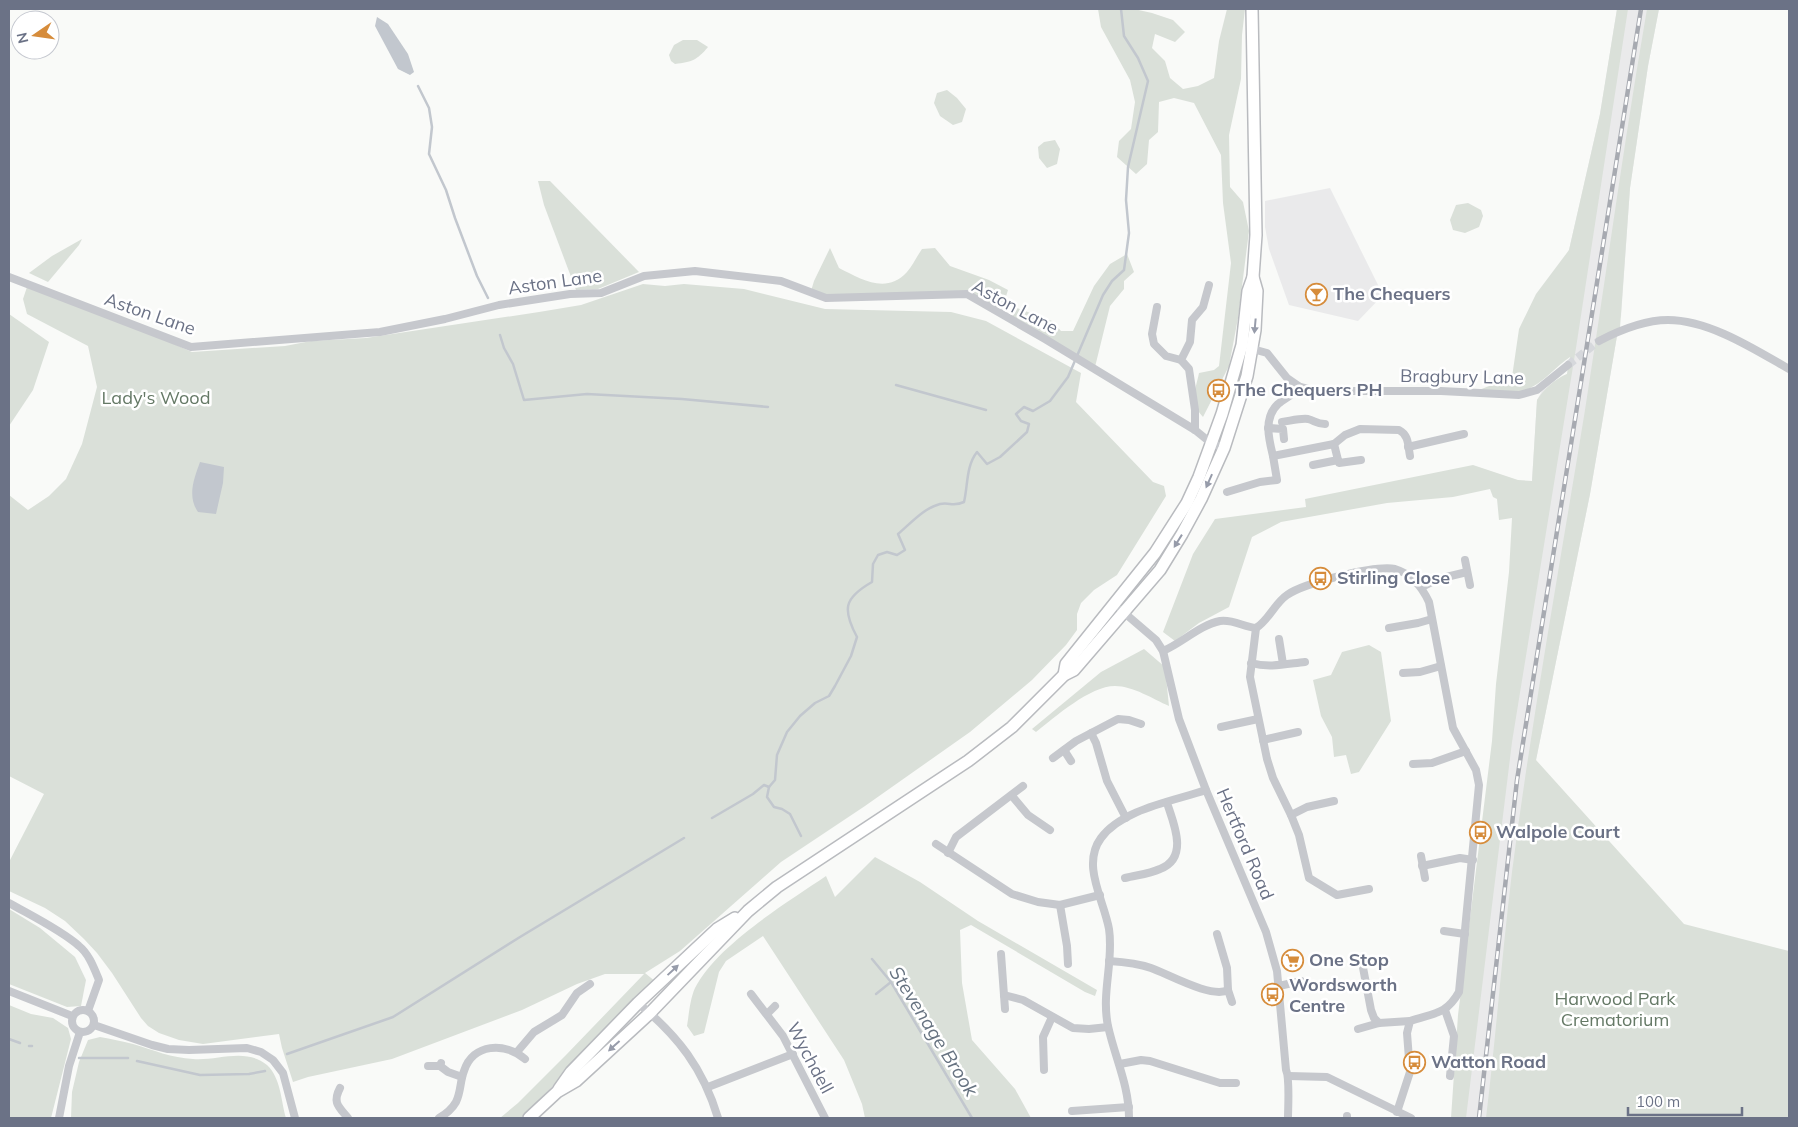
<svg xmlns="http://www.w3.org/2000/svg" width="1798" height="1127" viewBox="0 0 1798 1127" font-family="Mulish,sans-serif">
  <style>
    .built { fill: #eaeaeb }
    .green { fill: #dae0d9 }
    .water { fill: #c2c7ce }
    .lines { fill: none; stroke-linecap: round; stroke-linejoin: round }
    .stream { stroke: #c2c7ce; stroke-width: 2.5 }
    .minor-tunnel { stroke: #d6d8dc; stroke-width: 8; stroke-dasharray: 8 4; stroke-linecap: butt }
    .highway-casing { stroke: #b9bbbf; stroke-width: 14 }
    .minor { stroke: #c6c8cd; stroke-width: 8 }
    .highway { stroke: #fff; stroke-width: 11 }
    .rail-casing { stroke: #a7aab1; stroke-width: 4.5 }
    .rail { stroke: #fff; stroke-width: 2.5; stroke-dasharray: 8; stroke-linecap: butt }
    .oneway { fill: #979caa }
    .labels { text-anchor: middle; stroke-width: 5; stroke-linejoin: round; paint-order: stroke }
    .street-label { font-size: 18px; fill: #6b7286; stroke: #fff }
    .poi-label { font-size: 18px; font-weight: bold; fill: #6b7286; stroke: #fff; text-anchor: start }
    .park-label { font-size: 18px; fill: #657966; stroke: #fff }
    .water-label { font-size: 19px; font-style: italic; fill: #677381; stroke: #fff }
  </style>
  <rect width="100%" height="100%" fill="#f9faf8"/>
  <g class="built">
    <polygon points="1617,9 1659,9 1648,66 1630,188 1621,317 1598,345 1617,336 1590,494 1536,760 1491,1118 1460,1118 1532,481 1537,400 1542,391 1561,377 1567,374 1570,357 1545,301 1569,250 1600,114"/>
    <polygon points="1330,188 1383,295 1358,321 1289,305 1269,249 1265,227 1265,201"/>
  </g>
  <g class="green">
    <path d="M1098,9H1134L1152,13L1173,20L1185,32L1175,42L1155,34L1152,48L1165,61L1170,78L1183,89L1198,86L1214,78L1219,41L1227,9H1245L1242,35L1241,79L1229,135L1230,187L1243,202L1249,231L1238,318L1229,366L1203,417C1189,402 1195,392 1199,373L1214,370L1219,366L1231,263L1223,203L1221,155L1194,103L1174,98L1159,102L1158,132L1149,140L1147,164L1136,174L1117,157L1119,141L1131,129L1135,102L1130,80L1101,27Z"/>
    <path d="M1617,9H1628L1576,348L1512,742L1466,1118H1451L1458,1015L1492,741L1496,684L1509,572L1512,518L1499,520L1497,499L1493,497L1490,489L1453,497L1387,503L1281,522L1252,537L1229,607L1199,623L1175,641L1163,632L1193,554L1215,519L1306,507L1305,499L1473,465L1518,480L1532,481L1537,400C1544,389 1555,379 1567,374L1570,357C1555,367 1540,387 1522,391C1508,394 1493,391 1479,390L1512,377L1519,329L1536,294L1569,250L1600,114Z"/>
    <path d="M1647,9H1659L1648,66L1630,188L1620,328L1598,345L1617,336L1590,494L1536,760L1684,924L1789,951V1118H1486C1496,1036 1502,954 1512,872C1532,717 1560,564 1585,410C1606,276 1624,142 1647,9Z"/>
    <path d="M683,40H697L708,47C697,60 692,62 675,64L671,61L669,55L674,45Z"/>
    <polygon points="947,90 957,98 966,109 962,122 953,125 940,116 934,103 937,93"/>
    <polygon points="1055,140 1060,149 1057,164 1047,168 1039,158 1038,147 1044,142"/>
    <polygon points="538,181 550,181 639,272 598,289 576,290 544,205"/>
    <polygon points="1468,203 1481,210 1483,216 1479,227 1465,233 1453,230 1450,220 1456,205"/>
    <polygon points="82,239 79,245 48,282 29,273 52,256"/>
    <path d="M830,248L839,268C861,279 886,295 907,272C913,265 917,256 922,249L935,248L950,266L989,280L1008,290L1002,309L967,293L825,296L811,291L814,281Z"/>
    <polygon points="1127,254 1134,272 1124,281 1124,289 1110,306 1095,367 1011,317 1017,308 1052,321 1061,331 1073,331 1094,286 1110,264"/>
    <polygon points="643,284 665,286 684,284 744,289 825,309 951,312 986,321 1081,373 1076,402 1153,482 1164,486 1166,496 1117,575 1094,590 1081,603 1077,614 1077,630 1066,645 1032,680 970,732 865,806 781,862 680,951 645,973 656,982 521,1118 500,1118 518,1103 566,1055 644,974 605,974 577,984 522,1010 392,1059 308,1077 293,1082 282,1048 279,1034 203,1044 179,1040 159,1033 148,1026 141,1018 112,973 97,953 84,939 65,921 45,908 9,891 9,862 44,794 9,776 9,495 28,510 49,496 66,479 82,444 97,387 88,346 27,314 23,299 27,287 133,326 192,352 285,346 311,341 366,338 539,312 581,305"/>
    <polygon points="9,314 49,342 33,390 9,426"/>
    <polygon points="1369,645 1381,652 1391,721 1359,772 1351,774 1346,755 1334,757 1332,737 1321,716 1313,680 1331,675 1342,652"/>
    <path d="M1144,649L1165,667L1169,706C1153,699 1133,686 1115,686C1090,686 1055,717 1036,732L1032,729L1101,672Z"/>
    <path d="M875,857L920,882L978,921L1097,990L1095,996L1085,992L971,925L960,930L962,983L972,1040L1015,1089L1031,1118H865L862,1104L844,1060L763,936L726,961L719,972L704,1033L694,1036L687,1026C689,1014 690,999 695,988C716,946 786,903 826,876L835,897Z"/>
    <polygon points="9,909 40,928 75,957 86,980 81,1006 67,1007 9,984"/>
    <polygon points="9,1005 31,1014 53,1018 68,1028 71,1039 51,1118 9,1118"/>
    <path d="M100,1037C111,1039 122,1041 133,1044C153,1050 172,1058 193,1059C218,1061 245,1047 267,1065C281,1078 281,1101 286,1118H71L72,1092L79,1062L88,1040Z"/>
  </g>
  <g class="water">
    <polygon points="377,17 388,24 408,54 414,72 410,75 398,69 375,26"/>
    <path d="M200,462L224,467L223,483L216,514L198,512C187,496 194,479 200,462Z"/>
  </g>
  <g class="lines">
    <g class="stream">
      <polyline points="418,86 429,108 432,127 429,154 446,190 455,218 477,276 488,298"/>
      <polyline points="500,335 504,348 513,364 524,400 587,394 682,399 768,407"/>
      <polyline points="896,385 986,410"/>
      <polyline points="712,818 753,794 764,785 769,787"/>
      <path d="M801,836L790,814L782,809L774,807L767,797L769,787L775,780L777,755L787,732L800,716L815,703L829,696L835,686L851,656L857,637C842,609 844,598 872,582L873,564L878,555L887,552L897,555L905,550L898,534C911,523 924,508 940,504C950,502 953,507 964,502C968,485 966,466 977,452L987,464L1000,457L1027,432L1029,424L1021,421L1016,414L1024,407L1033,411L1050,401L1068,377L1103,295L1112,281L1124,270L1129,233L1126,200L1128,167L1148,81L1138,58L1124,36L1121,9"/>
      <polyline points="872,959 891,982 972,1118"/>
      <polyline points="876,994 891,982"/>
      <polyline points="9,1039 20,1043"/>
      <polyline points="29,1046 32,1046"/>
      <polyline points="287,1054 393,1017 520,937 684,838"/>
      <polyline points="79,1058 128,1058"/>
      <polyline points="137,1061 200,1075 249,1074 265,1071"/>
    </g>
    <polyline class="minor-tunnel" points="1568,365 1599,341"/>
    <defs>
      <g id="highway">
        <polyline points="1064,675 1066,664 1155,553 1187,503 1199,477 1222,414 1242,345 1248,291 1253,277"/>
        <polyline points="559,1089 571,1072 638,1003 717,929 735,918"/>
        <polyline points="529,1118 557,1092 576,1081 650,1013 748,911 777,887 968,761 1012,727 1064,675 1074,670 1160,570 1182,534 1201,499 1224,448 1247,376 1255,330 1257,291 1253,277 1256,235 1252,9"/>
      </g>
    </defs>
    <use href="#highway" class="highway-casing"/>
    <g class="minor">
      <polyline points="9,277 191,347 380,332 445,319 499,305 570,294 601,293 644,276 695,271 781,281 826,298 967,294 1045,339 1195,430 1211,443 1224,448"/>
      <polyline points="1157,307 1152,334 1154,344 1166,356 1181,360"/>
      <path d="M1599,341C1620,330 1644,320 1668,320C1709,320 1754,349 1789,369"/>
      <polyline points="1249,348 1267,353 1287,378 1300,387 1317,391 1441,391 1519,395 1537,390 1568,365"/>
      <path d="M1300,387C1293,395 1285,398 1278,404C1263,418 1269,440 1273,456L1334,444L1345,435L1360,429L1399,430C1409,435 1408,446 1410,456"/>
      <path d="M1282,422C1290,421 1300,418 1308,419C1315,421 1317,424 1325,424"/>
      <polyline points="1268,428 1283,429 1284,439"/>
      <polyline points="1195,430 1195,410 1189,369 1181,360 1190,342 1192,320 1203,307 1209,285"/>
      <polyline points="1408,447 1464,434"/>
      <polyline points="1338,460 1339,463 1361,460"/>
      <polyline points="1313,465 1338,460 1334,444"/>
      <polyline points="1227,492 1260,482 1277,480 1273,456"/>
      <polyline points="1465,560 1470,585"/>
      <polyline points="1422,587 1438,579 1467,572"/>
      <path d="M1121,610L1156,640L1163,651L1179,719L1206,790L1266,932L1277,971L1286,1070C1290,1078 1288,1107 1288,1118"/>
      <polyline points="1256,628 1250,677 1267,759 1273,778 1291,815 1299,835 1309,878 1337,895 1369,889"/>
      <polyline points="1389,628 1418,623 1432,619"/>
      <polyline points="1279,639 1283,664"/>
      <path d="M1163,651C1182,643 1200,625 1220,621C1233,619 1244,627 1256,628C1268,621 1275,603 1287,595C1304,583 1375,565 1395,569C1412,574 1422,587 1429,602L1453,728L1476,770L1479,785L1459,992C1446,1015 1434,1013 1410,1021L1407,1033L1410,1072L1397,1112"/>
      <path d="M1251,663C1269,668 1286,664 1305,662"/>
      <polyline points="1403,673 1420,672 1441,666"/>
      <polyline points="1221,727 1258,719"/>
      <polyline points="1091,733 1096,743 1107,781 1126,818"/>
      <polyline points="1263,740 1298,732"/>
      <polyline points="1064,750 1071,761"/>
      <polyline points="1053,758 1076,741 1118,719 1129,720 1141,724"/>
      <polyline points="1413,764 1432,763 1466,751"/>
      <polyline points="1012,796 1028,815 1050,830"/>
      <polyline points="1291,815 1307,807 1334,801"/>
      <polyline points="936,844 1012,894 1038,902 1060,905 1100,895"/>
      <polyline points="948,853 956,837 1023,786"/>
      <polyline points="1421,856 1425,878"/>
      <polyline points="1422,866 1460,858 1473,860"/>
      <path d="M1125,878C1137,875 1149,874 1160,869C1189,858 1174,824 1167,803"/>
      <path d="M9,903C30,915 61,930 79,946C89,954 94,968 99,980L88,1011"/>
      <polyline points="1060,905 1067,946 1068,964"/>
      <polyline points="1444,931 1465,934"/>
      <polyline points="1001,954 1005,1009"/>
      <polyline points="1361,957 1371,1010 1374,1018 1379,1023"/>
      <path d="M1109,961C1124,962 1137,963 1151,968C1168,974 1212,999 1228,990L1227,968L1217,934"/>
      <polyline points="1279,986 1301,981"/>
      <polyline points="1228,990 1232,1002"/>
      <polyline points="9,991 72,1016"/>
      <polyline points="751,994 783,1036 825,1118"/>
      <polyline points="1004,995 1023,1000 1073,1028 1089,1029 1108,1027"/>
      <path d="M638,1003C678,1036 703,1068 718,1118"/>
      <circle cx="83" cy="1021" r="11"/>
      <polyline points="1445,1010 1454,1036 1450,1076"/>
      <polyline points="767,1014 775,1006"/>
      <polyline points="94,1025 152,1045 168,1049 189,1050 247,1048 261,1052 273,1060 283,1073 295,1118"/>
      <polyline points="1358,1029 1379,1023 1410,1021"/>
      <polyline points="517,1052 534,1032 562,1015 577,993 590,984"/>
      <polyline points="1120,1064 1141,1060 1150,1061 1220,1083 1236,1083"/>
      <polyline points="428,1066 440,1066 441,1063"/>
      <polyline points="440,1066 448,1072 462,1077"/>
      <polyline points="1044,1070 1043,1037 1052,1017"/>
      <polyline points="1289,1076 1327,1077 1411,1118"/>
      <polyline points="708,1087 793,1054"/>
      <path d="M340,1088C332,1103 339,1107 348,1118"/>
      <polyline points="1072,1111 1129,1107"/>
      <polyline points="1347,1116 1347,1118"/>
      <polyline points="59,1118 69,1066 80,1032"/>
      <path d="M439,1118C446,1114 452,1109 456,1102C461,1092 460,1081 464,1071C473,1043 505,1042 525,1059"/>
      <path d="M1129,1118C1129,1085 1115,1058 1108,1026C1101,993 1114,961 1109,929C1104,900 1081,865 1101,838C1122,809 1174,801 1206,790"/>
    </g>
    <use href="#highway" class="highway"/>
    <defs>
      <polyline id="rail" points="1479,1118 1517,780 1641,9"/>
    </defs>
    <use href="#rail" class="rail-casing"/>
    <use href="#rail" class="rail"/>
  </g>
  <defs><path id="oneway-solid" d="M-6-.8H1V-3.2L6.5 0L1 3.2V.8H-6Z" transform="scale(1.25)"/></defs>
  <g class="oneway">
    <use href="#oneway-solid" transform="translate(1255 326) rotate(95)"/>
    <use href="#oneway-solid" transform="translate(1209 481) rotate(114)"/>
    <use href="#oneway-solid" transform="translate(1178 541) rotate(122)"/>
    <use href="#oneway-solid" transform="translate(673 970) rotate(-43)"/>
    <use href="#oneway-solid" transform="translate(614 1046) rotate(138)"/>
  </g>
  <defs>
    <symbol id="bar-ring" viewBox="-11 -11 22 22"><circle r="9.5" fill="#fff" stroke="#d68c3b" stroke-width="1.5"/><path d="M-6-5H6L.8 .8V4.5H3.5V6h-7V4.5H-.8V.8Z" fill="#d68c3b"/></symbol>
    <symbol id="bus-ring" viewBox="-11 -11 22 22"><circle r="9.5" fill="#fff" stroke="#d68c3b" stroke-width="1.5"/><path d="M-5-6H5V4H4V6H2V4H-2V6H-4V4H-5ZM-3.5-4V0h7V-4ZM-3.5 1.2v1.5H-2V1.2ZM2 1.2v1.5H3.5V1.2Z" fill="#d68c3b"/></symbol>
    <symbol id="supermarket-ring" viewBox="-11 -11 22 22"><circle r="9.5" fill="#fff" stroke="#d68c3b" stroke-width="1.5"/><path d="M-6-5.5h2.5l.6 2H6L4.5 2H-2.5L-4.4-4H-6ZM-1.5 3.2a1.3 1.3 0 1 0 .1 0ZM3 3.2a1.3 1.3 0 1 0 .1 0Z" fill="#d68c3b"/></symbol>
  </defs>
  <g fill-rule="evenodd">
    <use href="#bar-ring" x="1304" y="282" width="25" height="25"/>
    <use href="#bus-ring" x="1206" y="378" width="25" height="25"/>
    <use href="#bus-ring" x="1308" y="566" width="25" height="25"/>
    <use href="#bus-ring" x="1468" y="820" width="25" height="25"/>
    <use href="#supermarket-ring" x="1280" y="948" width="25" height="25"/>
    <use href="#bus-ring" x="1260" y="982" width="25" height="25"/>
    <use href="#bus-ring" x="1402" y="1050" width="25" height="25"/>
  </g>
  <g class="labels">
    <g class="street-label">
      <text transform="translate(555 282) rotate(-8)" y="6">Aston Lane</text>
      <text transform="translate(1015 307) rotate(28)" y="6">Aston Lane</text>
      <text transform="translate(150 314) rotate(19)" y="6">Aston Lane</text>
      <text transform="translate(1462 377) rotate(1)" y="6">Bragbury Lane</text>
      <text transform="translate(1245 844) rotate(67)" y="6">Hertford Road</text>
      <text transform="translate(810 1058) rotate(62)" y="6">Wychdell</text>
    </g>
    <g class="poi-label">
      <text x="1333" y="300">The Chequers</text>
      <text x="1234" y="396">The Chequers PH</text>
      <text x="1337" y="584">Stirling Close</text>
      <text x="1496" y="838">Walpole Court</text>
      <text x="1309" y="966">One Stop</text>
      <text x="1289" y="991">Wordsworth<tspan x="1289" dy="21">Centre</tspan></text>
      <text x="1431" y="1068">Watton Road</text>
    </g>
    <g class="park-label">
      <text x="156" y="404">Lady's Wood</text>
      <text x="1615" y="1005">Harwood Park<tspan x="1615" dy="21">Crematorium</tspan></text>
    </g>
    <g class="water-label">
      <text transform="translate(934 1031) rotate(58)" y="7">Stevenage Brook</text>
    </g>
  </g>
  <rect width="1798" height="1127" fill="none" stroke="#6b7286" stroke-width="20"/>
  <g transform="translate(35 35) rotate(257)"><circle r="24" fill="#ffffff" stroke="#c4c7cf"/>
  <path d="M0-4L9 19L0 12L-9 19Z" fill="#d68c3b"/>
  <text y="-8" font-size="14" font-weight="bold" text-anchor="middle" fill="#6b7286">N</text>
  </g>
  <path d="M1628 1107v8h114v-8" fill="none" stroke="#6b7286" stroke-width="2.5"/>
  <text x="1636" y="1107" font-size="15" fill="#6b7286" stroke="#ffffff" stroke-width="4" paint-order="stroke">100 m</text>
</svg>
